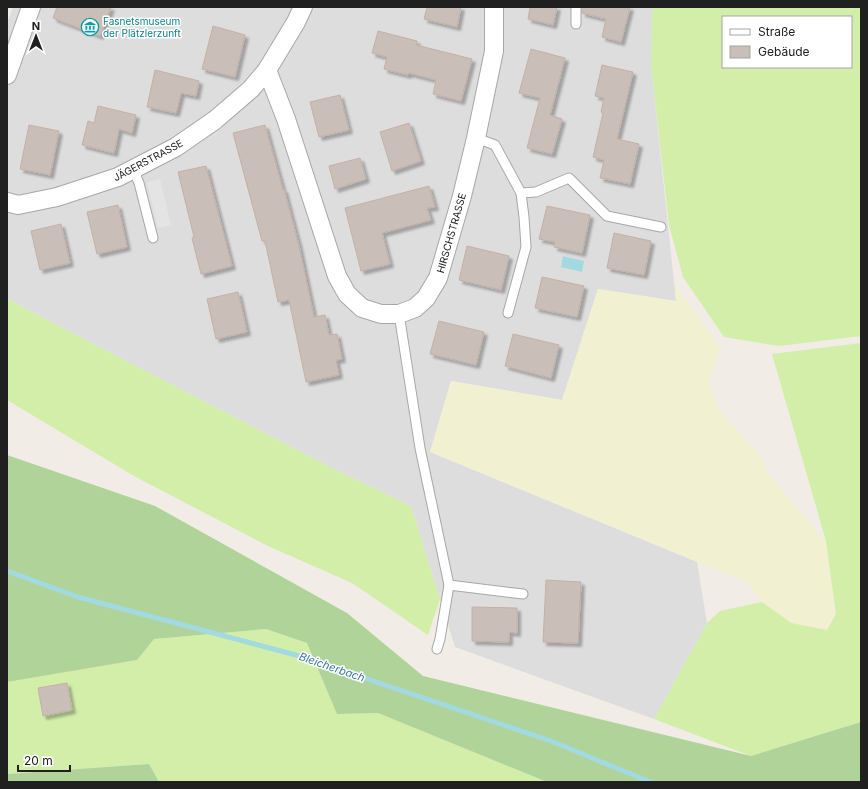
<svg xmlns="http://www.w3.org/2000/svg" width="868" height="789" viewBox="0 0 868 789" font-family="Inter,sans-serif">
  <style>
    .residential { fill: #dedddd }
    .farmland { fill: #f1f0d0 }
    .grass { fill: #d2eea9; fill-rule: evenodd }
    .forest { fill: #afd398 }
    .parking { fill: #e4e4e4 }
    .water { fill: #a3d9e1 }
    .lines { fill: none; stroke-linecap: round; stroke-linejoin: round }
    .stream { stroke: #a3d9e1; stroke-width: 5 }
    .building { fill: #c9beb8; stroke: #c4b0a7; filter: url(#shadow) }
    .service-casing { stroke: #a7a7a7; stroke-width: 11 }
    .minor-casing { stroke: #a7a7a7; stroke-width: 20 }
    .service { stroke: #fff; stroke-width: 9 }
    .minor { stroke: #fff; stroke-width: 18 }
    .labels { text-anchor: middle; stroke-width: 3; stroke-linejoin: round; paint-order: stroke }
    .culture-label { font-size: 10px; fill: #0d838f; stroke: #fff; text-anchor: start }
    .street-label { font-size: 10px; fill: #202020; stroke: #fff }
    .water-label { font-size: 11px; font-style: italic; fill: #3d779d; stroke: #fff }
  </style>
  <defs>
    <filter id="shadow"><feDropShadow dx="3.5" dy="3.5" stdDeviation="1" flood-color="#0004"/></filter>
  </defs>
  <rect width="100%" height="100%" fill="#f1ece5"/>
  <polygon class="residential" points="13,7 652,7 651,65 676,301 598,289 562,400 451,381 430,452 697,562 707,623 654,719 455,647 411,506 334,469 7,299 7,23"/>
  <polygon class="farmland" points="675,284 720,348 709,383 719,410 762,458 767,473 826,541 836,614 827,631 791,623 762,602 749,583 430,452 451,381 562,400 598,289 676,301"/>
  <g class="grass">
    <path d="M652,7H861V336L779,346L724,337L683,277L669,225L651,65ZM723,17H851V67H723Z"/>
    <polygon points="7,299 334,469 411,506 440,599 428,635 352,583 268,546 134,476 7,400"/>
    <polygon points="861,343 861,722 751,756 654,719 707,623 720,611 762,602 791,623 827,630 836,614 826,541 772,354"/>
    <polygon points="266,629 307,643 338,714 378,713 547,782 159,782 148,764 7,774 7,682 137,660 154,639"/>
  </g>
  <g class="forest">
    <polygon points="7,455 155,506 347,613 423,676 751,756 861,722 861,782 547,782 378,713 337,714 307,643 266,629 154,639 137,660 7,682"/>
    <polygon points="149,764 159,782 7,782 7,774"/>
  </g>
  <polygon class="parking" points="160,179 171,225 158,228 147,182"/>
  <polygon class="water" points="563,256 584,261 582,272 561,267"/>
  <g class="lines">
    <polyline class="stream" points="7,571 78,597 296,655 551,741 650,782"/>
  </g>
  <g class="building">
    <polygon points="57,7 111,7 100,36 53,18"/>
    <polygon points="427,7 461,7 457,27 424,19"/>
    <polygon points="530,7 557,7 553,25 528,19"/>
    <polygon points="582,7 630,7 621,42 602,37 606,19 582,13"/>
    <polygon points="213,26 245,35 235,77 202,69"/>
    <polygon points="378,31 417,41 416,45 472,59 461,101 433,94 436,80 409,73 408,75 384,69 387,57 372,53"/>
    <polygon points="531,49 565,58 550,115 562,119 552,154 527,148 540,98 519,93"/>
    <polygon points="602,65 633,72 617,139 639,144 630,184 600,178 604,160 593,157 603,113 601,112 604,98 595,96"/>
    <polygon points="155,70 199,81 196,96 181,93 176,113 147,107"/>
    <polygon points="340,95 349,130 319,137 310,102"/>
    <polygon points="98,106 136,115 132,133 119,129 114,153 82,145 88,121 94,123"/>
    <polygon points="409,123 421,161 392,171 380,132"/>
    <polygon points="29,125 59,131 50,175 20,169"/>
    <polygon points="265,125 283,190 284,189 299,246 314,317 325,315 329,335 337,334 342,359 336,360 339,375 306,382 289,300 278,302 265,241 262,241 233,133"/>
    <polygon points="360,158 366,179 335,189 329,166"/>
    <polygon points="206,166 232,266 201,274 192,238 194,237 178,172"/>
    <polygon points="429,186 435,207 427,208 431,220 382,233 390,264 361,271 345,208"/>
    <polygon points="118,205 127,247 97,254 87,212"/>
    <polygon points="547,206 590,215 582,253 554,247 555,242 539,239"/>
    <polygon points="61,224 70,263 40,270 31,231"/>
    <polygon points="614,233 651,241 644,275 607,268"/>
    <polygon points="467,246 509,256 501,290 459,280"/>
    <polygon points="542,277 584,286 577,317 535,308"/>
    <polygon points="238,292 247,332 216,339 207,299"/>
    <polygon points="439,321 484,332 476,365 430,354"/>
    <polygon points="513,334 559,345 551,378 505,366"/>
    <polygon points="546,580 581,582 578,643 543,642"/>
    <polygon points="472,607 517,608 517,633 509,632 509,642 472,641"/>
    <polygon points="67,683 72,710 43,716 38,688"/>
  </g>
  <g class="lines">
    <defs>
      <g id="service">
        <polyline points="576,7 576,24"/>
        <polyline points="476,138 495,145 521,193 524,217 526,247 508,313"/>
        <polyline points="133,169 139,183 153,238"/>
        <polyline points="521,193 536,192 569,178 607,216 661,227"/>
        <polyline points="399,314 420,448 449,585 440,639 437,649"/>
        <polyline points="449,585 523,594"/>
      </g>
      <g id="minor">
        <polyline points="267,70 286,119 337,276 347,294 362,308 381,314 399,314 415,308 426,298 438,278 462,196 476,138 494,51 494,7"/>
        <polyline points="7,75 31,7"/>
        <polyline points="7,202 18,205 57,197 118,177 176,147 215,120 251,89 267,70 296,22 303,7"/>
      </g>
    </defs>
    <use href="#service" class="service-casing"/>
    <use href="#minor" class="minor-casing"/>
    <use href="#service" class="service"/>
    <use href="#minor" class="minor"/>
  </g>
  <defs>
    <symbol id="museum-ring" viewBox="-11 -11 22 22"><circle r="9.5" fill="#fff" stroke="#0f9aa8" stroke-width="1.5"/><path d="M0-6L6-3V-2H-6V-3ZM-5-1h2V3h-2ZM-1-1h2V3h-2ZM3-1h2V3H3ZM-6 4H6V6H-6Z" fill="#0f9aa8"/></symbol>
  </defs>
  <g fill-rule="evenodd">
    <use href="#museum-ring" x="80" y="17" width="20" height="20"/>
  </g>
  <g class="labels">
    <g class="culture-label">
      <text x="103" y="25">Fasnetsmuseum<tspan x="103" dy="12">der Plätzlerzunft</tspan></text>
    </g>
    <g class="street-label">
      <text transform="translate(148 160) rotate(-28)" y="4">JÄGERSTRASSE</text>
      <text transform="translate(451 233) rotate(-74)" y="4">HIRSCHSTRASSE</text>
    </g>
    <g class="water-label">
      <text transform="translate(332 667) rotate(19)" y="4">Bleicherbach</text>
    </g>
  </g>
  <rect width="868" height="789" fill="none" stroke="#202020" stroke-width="16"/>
  <rect x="722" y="16" width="130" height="52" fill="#ffffff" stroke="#a6a6a6"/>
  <rect x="730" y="29" width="20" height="6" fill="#ffffff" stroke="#a6a6a6"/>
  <text x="758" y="36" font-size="12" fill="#202020">Straße</text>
  <rect x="730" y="46" width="20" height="12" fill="#c9beb8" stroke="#a6a6a6"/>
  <text x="758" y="56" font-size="12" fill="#202020">Gebäude</text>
  <g transform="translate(36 36)" stroke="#ffffff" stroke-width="3" paint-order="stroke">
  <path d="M0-3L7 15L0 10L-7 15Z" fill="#202020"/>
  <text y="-6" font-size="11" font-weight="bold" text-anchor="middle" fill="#202020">N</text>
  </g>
  <path d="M18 765v6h52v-6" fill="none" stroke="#202020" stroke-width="2"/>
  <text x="24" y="765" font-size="12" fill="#202020" stroke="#ffffff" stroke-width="3" paint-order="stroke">20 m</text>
</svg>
